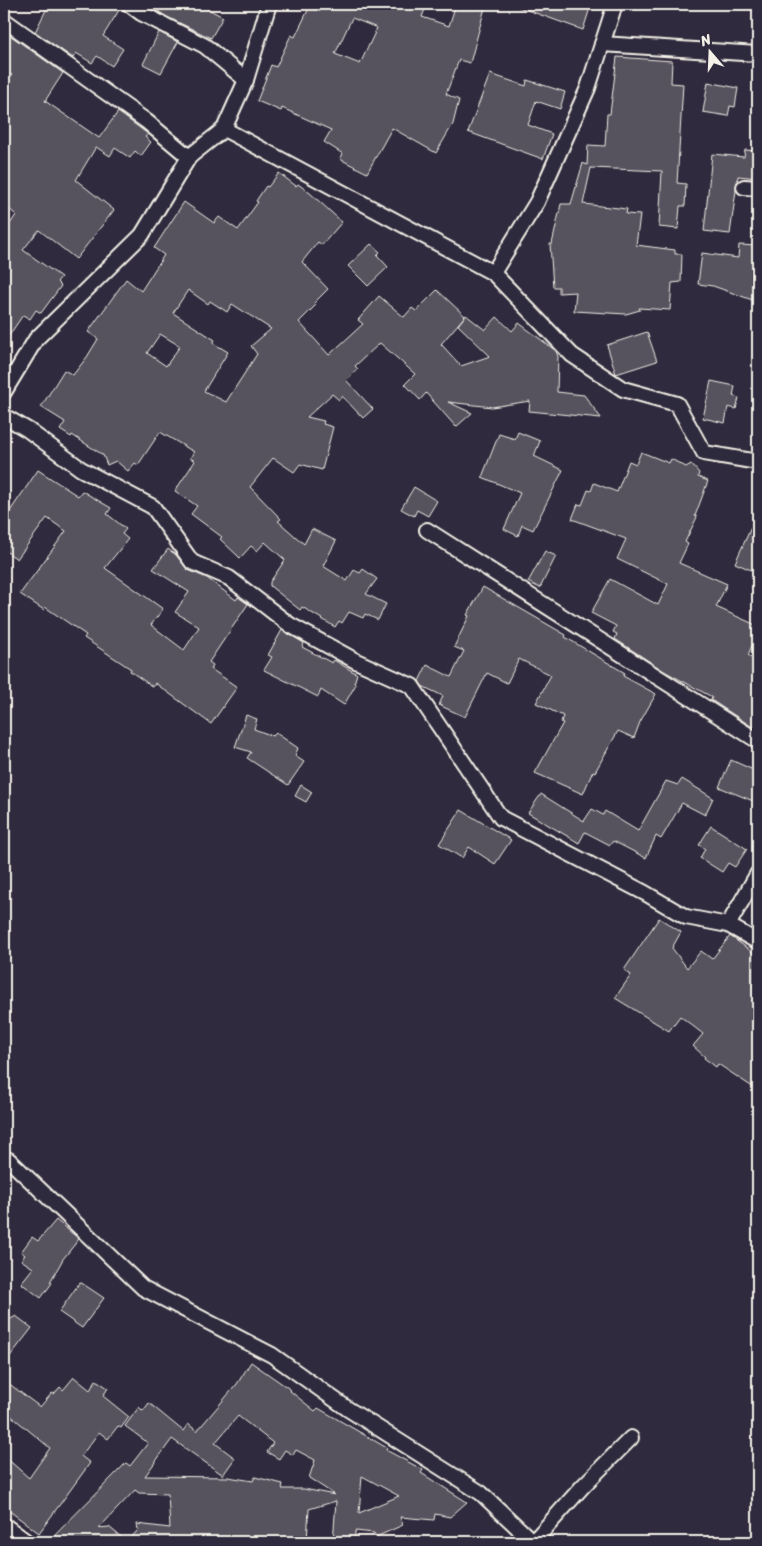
<svg xmlns="http://www.w3.org/2000/svg" width="762" height="1546" viewBox="0 0 762 1546" font-family="Sriracha,sans-serif">
  <style>
    .building { fill: #56525f; stroke: #f4f1e8; fill-rule: evenodd }
    .lines { fill: none; stroke-linecap: round; stroke-linejoin: round }
    .minor-casing { stroke: #f4f1e8; stroke-width: 18 }
    .minor { stroke: #2f2a3d; stroke-width: 14 }
  </style>
  <rect width="100%" height="100%" fill="#2f2a3d"/>
  <filter id="ink" filterUnits="userSpaceOnUse"><feTurbulence type="fractalNoise" baseFrequency=".02" numOctaves="2"/><feDisplacementMap in="SourceGraphic" scale="10" xChannelSelector="R" yChannelSelector="G"/><feConvolveMatrix kernelMatrix="1 2 1 2 8 2 1 2 1" color-interpolation-filters="sRGB"/></filter>
  <g filter="url(#ink)">
    <g class="building">
      <polygon points="49,4 120,4 121,7 103,36 123,49 112,66 97,56 92,63 76,53 73,58 35,32"/>
      <polygon points="147,4 199,4 223,17 211,38 167,17"/>
      <path d="M311,4H427L422,17L449,26L456,4H486L470,63L459,60L446,94L459,100L453,124L436,153L392,128L367,173L340,159L343,154L324,142L331,130L282,108L281,111L257,101L271,65L276,67L291,35L295,37ZM352,18L377,28L360,64L335,54Z"/>
      <polygon points="516,4 577,4 590,8 583,30 516,6"/>
      <polygon points="4,31 63,73 45,101 99,138 118,112 148,134 145,137 151,142 141,156 135,151 130,158 115,148 110,156 96,147 76,180 114,210 76,259 39,230 23,250 61,277 57,282 61,286 41,313 36,310 30,319 23,315 4,343 4,233 16,215 4,204 4,86 12,75 4,69"/>
      <polygon points="159,32 178,42 161,73 143,64"/>
      <polygon points="617,57 672,61 671,83 683,84 677,183 686,184 685,206 680,206 678,229 659,227 662,171 591,168 583,204 627,209 626,214 640,215 636,245 675,250 675,254 682,254 681,282 672,283 670,310 639,308 640,310 626,314 574,311 576,292 559,293 559,287 553,287 550,244 552,244 561,204 571,204 583,163 587,165 588,145 605,146 607,114 610,114"/>
      <polygon points="490,74 526,86 527,80 565,92 560,109 536,101 528,125 552,134 543,159 468,132"/>
      <polygon points="708,82 738,88 735,107 730,106 728,116 703,112"/>
      <polygon points="745,150 758,151 758,178 738,176 730,234 704,231 712,154 744,157"/>
      <path d="M279,173L296,186L298,184L310,193L342,222L322,245L318,242L302,262L328,289L314,303L316,305L299,322L329,355L363,324L358,320L379,296L404,317L412,308L416,311L437,290L465,316L441,344L461,366L490,356L458,325L466,315L485,330L497,317L512,331L519,323L556,351L558,356L557,392L584,395L601,418L529,411L530,401L492,407L448,402L472,413L456,427L426,393L420,400L405,384L415,374L380,343L355,366L358,369L346,380L373,409L363,418L342,396L339,400L332,394L307,417L324,421L323,424L333,427L322,470L300,464L294,472L273,458L250,487L281,519L278,521L304,544L312,529L336,541L323,566L347,581L354,570L360,573L363,569L377,579L366,594L386,604L378,620L365,614L363,618L349,612L342,623L339,621L335,627L302,607L300,610L270,586V582L285,560L265,542L257,551L251,546L240,558L220,539L222,537L191,514L197,506L175,491L195,461L190,458L194,452L160,432L138,465L135,463L128,471L116,461L107,465L103,455L72,435L71,437L60,430L65,422L41,407L64,370L73,375L87,357L98,339L88,332L126,279L141,291L164,255L154,248L184,202L214,223L219,217L238,230L258,202L256,201L266,186L268,187ZM188,290L208,304L210,301L227,312L232,304L271,329L251,346L257,354L226,402L204,391L228,352L213,343L215,340L173,313ZM160,334L180,346L166,366L147,353Z"/>
      <polygon points="371,244 380,252 377,255 388,267 368,286 348,266"/>
      <polygon points="739,245 758,246 758,302 713,286 698,284 702,253 738,258"/>
      <polygon points="647,332 657,361 616,374 607,345"/>
      <polygon points="711,381 735,386 733,396 739,398 736,409 728,407 725,423 703,418"/>
      <polygon points="518,432 540,441 534,456 563,470 533,530 522,525 518,536 504,529 520,493 482,477 499,434 515,439"/>
      <polygon points="641,452 669,463 671,459 686,467 691,464 699,473 698,477 708,481 695,516 697,517 685,542 688,544 679,563 727,584 716,607 758,626 758,632 748,655 758,661 758,721 754,728 711,700 712,697 664,671 615,639 617,634 613,632 616,626 591,613 610,579 658,605 668,584 617,559 626,539 572,519 578,504 582,505 588,490 591,491 594,483 617,492 629,461 636,464"/>
      <polygon points="38,470 78,496 82,491 111,508 107,514 126,529 122,534 128,539 105,568 163,609 151,625 184,650 199,627 175,612 189,592 153,569 168,549 176,555 188,570 207,578 236,600 238,597 248,604 209,662 213,665 211,669 237,687 211,724 155,683 153,687 130,671 131,669 84,638 86,635 45,607 44,610 20,594 66,531 47,518 17,559 4,550 4,520"/>
      <polygon points="414,487 437,501 428,516 417,510 414,516 401,509"/>
      <polygon points="758,512 758,573 735,563"/>
      <polygon points="545,551 556,556 540,588 528,582"/>
      <polygon points="483,587 566,635 565,637 625,673 623,676 656,694 640,722 634,738 618,731 595,772 593,771 583,794 535,773 563,723 561,722 563,716 536,703 551,675 519,659 507,683 487,673 465,717 439,705 443,696 422,686 419,681 427,665 451,677 464,651 454,647 469,616 467,615"/>
      <polygon points="282,630 304,643 302,647 332,663 334,660 357,674 354,683 356,684 344,705 321,690 318,697 264,670 272,657 268,655"/>
      <polygon points="246,715 257,719 254,729 273,736 276,733 298,748 295,756 304,762 288,785 247,758 251,752 235,747"/>
      <polygon points="731,760 758,772 758,803 719,787"/>
      <polygon points="682,779 713,798 705,815 682,803 661,839 656,836 646,858 613,841 610,845 585,832 579,843 528,813 541,794 584,821 592,809 603,815 605,811 638,831 666,781 678,785"/>
      <polygon points="301,785 312,792 306,802 295,796"/>
      <polygon points="461,810 511,840 495,864 469,847 462,858 439,844"/>
      <polygon points="711,826 747,849 735,867 728,863 722,872 700,858 705,849 699,845"/>
      <polygon points="659,918 681,932 672,948 687,968 701,951 712,959 730,936 758,956 758,1082 754,1088 718,1064 716,1067 704,1058 705,1057 693,1046 703,1034 680,1016 669,1031 615,998 631,975 624,970"/>
      <polygon points="56,1220 79,1239 63,1259 50,1282 52,1283 41,1298 21,1283 33,1268 21,1260 25,1255 21,1252 32,1237 38,1241"/>
      <polygon points="80,1282 104,1298 82,1328 59,1312"/>
      <polygon points="16,1316 32,1328 4,1364 4,1323"/>
      <path d="M251,1362L291,1390L290,1391L315,1411L318,1408L387,1448L386,1450L423,1470L421,1473L467,1502L450,1517L435,1514L434,1520L400,1517L403,1525L376,1537L374,1533L355,1531V1542H333L336,1501L309,1509L307,1542H48L126,1463L130,1466L148,1443L125,1426L139,1407L143,1411L149,1403L183,1431L188,1424L197,1431L237,1384ZM238,1416L273,1443L267,1452L279,1459L285,1450L293,1455L296,1450L315,1460L309,1478L335,1495L304,1489H282L283,1484L255,1477L253,1481L228,1477L145,1476L172,1439L223,1475L235,1458L215,1443ZM362,1476L399,1496L359,1513ZM135,1490L139,1493L168,1494L170,1528L137,1524L138,1530L127,1542L109,1527L99,1528Z"/>
      <polygon points="74,1377 90,1390 96,1380 108,1388 103,1396 129,1417 121,1428 118,1426 108,1439 99,1432 81,1456 90,1463 39,1533 4,1507 4,1456 29,1478 50,1448 4,1410 4,1380 40,1407 52,1393 54,1394 60,1387 63,1390"/>
    </g>
    <g class="lines">
      <defs>
        <g id="minor">
          <polyline points="129,4 141,13 205,46 246,80"/>
          <polyline points="615,4 588,88 537,202 493,273 572,355 623,389 677,404 704,453 758,462"/>
          <polyline points="4,20 146,121 189,157 224,129 246,80 269,4"/>
          <polyline points="602,44 758,54"/>
          <polyline points="224,129 493,273"/>
          <polyline points="744,187 758,188"/>
          <polyline points="4,392 36,339 142,235 189,157"/>
          <polyline points="4,416 28,430 81,469 153,507 192,562 229,578 290,625 356,661 412,686 501,818 645,893 686,917 728,925"/>
          <polyline points="427,530 758,741"/>
          <polyline points="758,873 728,925 758,942"/>
          <polyline points="4,1158 9,1160 143,1288 272,1355 348,1409 481,1493 533,1542"/>
          <polyline points="4,1525 27,1542"/>
          <polyline points="533,1542 583,1486 631,1438"/>
        </g>
      </defs>
      <use href="#minor" class="minor-casing"/>
      <use href="#minor" class="minor"/>
    </g>
  </g>
  <rect width="762" height="1546" fill="none" stroke="#2f2a3d" stroke-width="20"/>
  <rect x="10" y="10" width="742" height="1526" fill="none" stroke="#f4f1e8" stroke-width="2" filter="url(#ink)"/>
  <g transform="translate(710 52) rotate(341)" stroke="#2f2a3d" stroke-width="4" paint-order="stroke">
  <path d="M0-4L9 19L0 12L-9 19Z" fill="#f4f1e8"/>
  <text y="-8" font-size="14" font-weight="bold" text-anchor="middle" fill="#f4f1e8">N</text>
  </g>
</svg>
